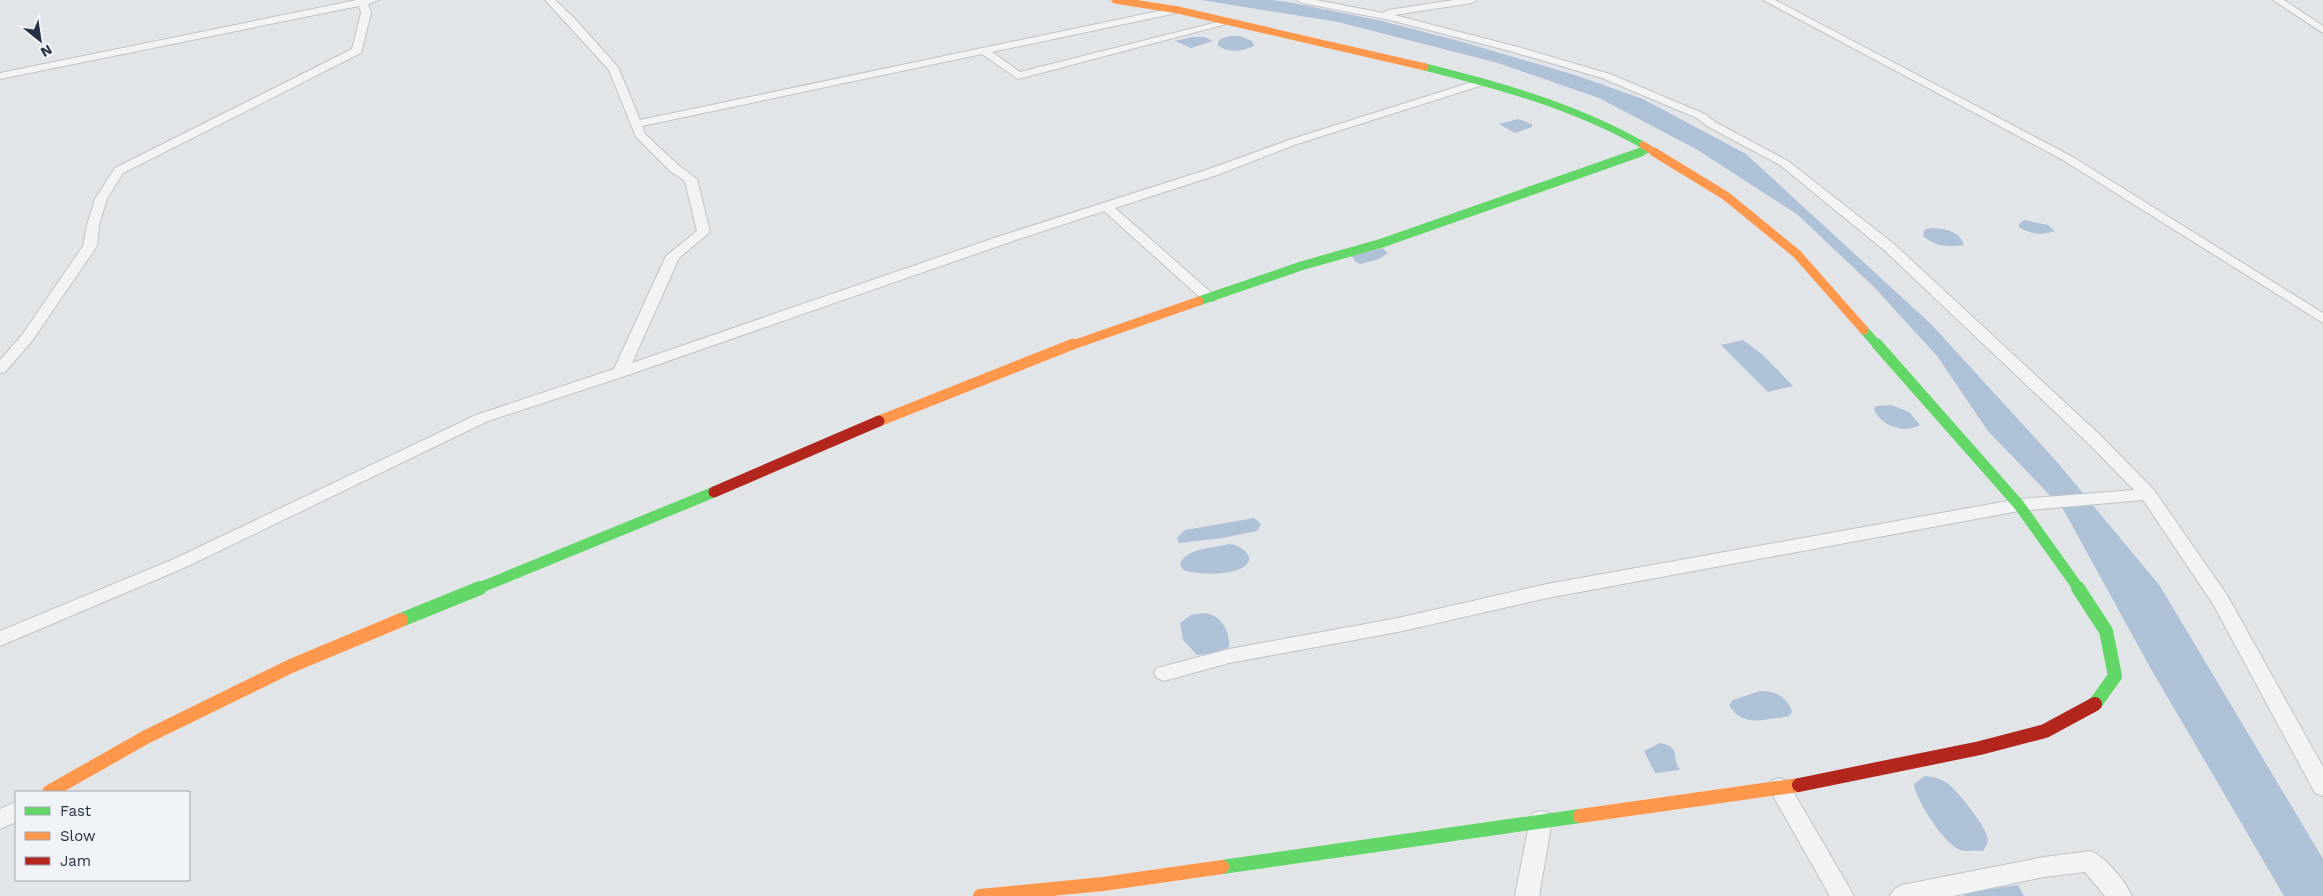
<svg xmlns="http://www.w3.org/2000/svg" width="2323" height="896" viewBox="0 0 2323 896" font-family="'Work Sans',sans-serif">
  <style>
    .water { fill: #aec1d6 }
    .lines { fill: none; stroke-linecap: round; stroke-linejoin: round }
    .stream { stroke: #aec1d6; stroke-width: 2.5 }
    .street-casing { stroke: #c0c3c6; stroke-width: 2 }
    .street { fill: #f2f3f4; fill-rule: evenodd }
    .fast-far3 { stroke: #63d668; stroke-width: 7 }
    .fast-far2 { stroke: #63d668; stroke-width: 9 }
    .fast-far1 { stroke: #63d668; stroke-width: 11 }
    .fast { stroke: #63d668; stroke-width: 14 }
    .slow-far3 { stroke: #ff974d; stroke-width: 7 }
    .slow-far2 { stroke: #ff974d; stroke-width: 9 }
    .slow-far1 { stroke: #ff974d; stroke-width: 11 }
    .slow { stroke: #ff974d; stroke-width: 14 }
    .jam-far1 { stroke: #b3261e; stroke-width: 11 }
    .jam { stroke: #b3261e; stroke-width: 14 }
  </style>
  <rect width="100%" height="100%" fill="#e2e5e8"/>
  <g class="water">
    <polygon points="1201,0 1272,0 1293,3 1382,21 1459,41 1578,76 1643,99 1746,154 1932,325 2057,462 2160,586 2323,859 2323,896 2284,896 2151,669 2063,509 1988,431 1937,356 1873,286 1798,215 1696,149 1599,98 1498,63 1338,22"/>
    <path d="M1230,36H1240L1252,41L1254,46C1241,52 1228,53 1217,45L1220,39Z"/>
    <polygon points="1192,37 1205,37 1213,41 1191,48 1175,41"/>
    <polygon points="1518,119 1532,124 1532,127 1515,133 1499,124"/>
    <path d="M2024,220L2048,225L2055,231C2042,235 2031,235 2019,227V224Z"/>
    <path d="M1933,228C1946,229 1959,231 1964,245C1947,247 1937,247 1923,236L1925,229Z"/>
    <polygon points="1382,248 1388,253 1379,259 1360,264 1356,262 1352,256"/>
    <polygon points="1743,340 1763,355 1793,386 1768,392 1721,345"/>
    <path d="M1891,405L1909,412L1920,425C1905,434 1880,426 1874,409L1876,406Z"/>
    <polygon points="1254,518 1261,524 1257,531 1222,538 1179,543 1177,538 1185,530"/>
    <path d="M1229,544C1238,544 1258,556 1245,566C1232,576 1197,575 1183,570L1180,564C1185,548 1215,548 1229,544Z"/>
    <path d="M1202,613C1220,613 1230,630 1229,647L1214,653L1197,655L1183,640L1180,623L1191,615Z"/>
    <path d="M1760,691C1776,691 1786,696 1792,711L1790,715C1784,718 1777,718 1770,719C1753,722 1739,722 1729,705L1733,700Z"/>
    <path d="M1660,743C1683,748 1670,756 1680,770L1655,773L1644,751Z"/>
    <path d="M1925,776C1933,777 1939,778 1947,783C1958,791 1983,823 1987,836C1989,842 1986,846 1983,851C1976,850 1966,852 1960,850C1945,845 1915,799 1914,784Z"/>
    <polygon points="2018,885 2024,896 1964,896 1963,893"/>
  </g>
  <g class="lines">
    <polyline class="stream" points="2274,0 2323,33"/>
    <defs>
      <g id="street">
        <polygon points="357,0 379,0 368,4 371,13 361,53 123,173 107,199 99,225 97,246 32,341 5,372 0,373 0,360 22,335 83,246 87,225 95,199 115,168 352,49 361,13 359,6 0,79 0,73"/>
        <polygon points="545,0 555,0 575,19 618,67 640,120 1178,7 1181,8 1181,12 992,52 1020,72 1229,19 1234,22 1018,79 982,54 642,126 645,134 678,165 697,179 710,232 679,258 632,363 997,237 1209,169 1289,140 1478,80 1482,79 1487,82 1486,84 1297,144 1217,175 1115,208 1214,295 1216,298 1214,301 1204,301 1104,211 1007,243 625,376 488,421 186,567 0,646 0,631 174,559 476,415 614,369 666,256 697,231 685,181 670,171 636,137 609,70"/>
        <polygon points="1297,0 1316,0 1383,13 1388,10 1454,0 1477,0 1472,3 1394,15 1518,47 1610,74 1705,114 1715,122 1788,161 1894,244 2100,435 2154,490 2227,595 2323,767 2323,796 2315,793 2213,604 2143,500 2019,511 1547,598 1398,632 1229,663 1164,681 1157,678 1154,673 1157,668 1229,649 1398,618 1547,584 2019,499 2134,490 2088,443 1884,250 1780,165 1707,126 1697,118 1602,78 1510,51 1390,20 1302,3"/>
        <polygon points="1763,0 1775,0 2071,156 2323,313 2323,323 2063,160"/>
        <polygon points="2273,0 2284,0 2323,26 2323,33"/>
        <polygon points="1779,778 1787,781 1854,896 1830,896 1768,787 1771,781"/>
        <polygon points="16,802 16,822 0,829 0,809"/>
        <polygon points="1541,811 1549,813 1552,820 1539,896 1515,896 1530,820 1533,813"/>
        <path d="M2090,851C2106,857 2125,881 2132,896H2105L2085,872L2044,877L1953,896H1890L1894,889L1902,885L2044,857Z"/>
      </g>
    </defs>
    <use href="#street" class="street-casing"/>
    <use href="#street" class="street"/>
    <g class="fast-far3">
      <path d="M1425,67C1501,86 1574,106 1643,145"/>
      <polyline points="1638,153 1649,149"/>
    </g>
    <g class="fast-far2">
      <polyline points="1199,301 1301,266 1382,243 1641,152"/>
      <polyline points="1864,330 1878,346"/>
    </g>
    <g class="fast-far1">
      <polyline points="1877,344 2019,505 2079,589"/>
      <polyline points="477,589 714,492"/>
    </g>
    <g class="fast">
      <polyline points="2078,588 2106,631 2115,676 2095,704"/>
      <polyline points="401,620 480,588"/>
      <polyline points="1222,867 1580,816"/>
    </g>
    <g class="slow-far3">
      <polyline points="1115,0 1178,10 1425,67"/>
      <polyline points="1643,145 1656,153"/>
    </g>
    <g class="slow-far2">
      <polyline points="1654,152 1726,196 1797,254 1864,330"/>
      <polyline points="1070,346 1199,301"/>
    </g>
    <polyline class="slow-far1" points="879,421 1073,344"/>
    <g class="slow">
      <polyline points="49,792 146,737 291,666 401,620"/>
      <polyline points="1580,816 1799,785"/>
      <polyline points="980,896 1103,884 1222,867"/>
    </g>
    <polyline class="jam-far1" points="714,492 879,421"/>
    <polyline class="jam" points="1799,785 1980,748 2045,731 2095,704"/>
  </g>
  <rect x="15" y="791" width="175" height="90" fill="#f0f3f8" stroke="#9fa5b0"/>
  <rect x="25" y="807" width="25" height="8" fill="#63d668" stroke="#9fa5b0"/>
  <text x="60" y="816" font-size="15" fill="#263144">Fast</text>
  <rect x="25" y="832" width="25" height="8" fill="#ff974d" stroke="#9fa5b0"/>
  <text x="60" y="841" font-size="15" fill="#263144">Slow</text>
  <rect x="25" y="857" width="25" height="8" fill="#b3261e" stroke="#9fa5b0"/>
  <text x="60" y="866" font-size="15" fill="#263144">Jam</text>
  <g transform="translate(40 40) rotate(150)" stroke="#f0f3f8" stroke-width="4" paint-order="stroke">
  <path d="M0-4L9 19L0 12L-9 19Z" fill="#263144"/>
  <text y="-8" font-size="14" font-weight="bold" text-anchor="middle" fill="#263144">N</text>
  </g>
</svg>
